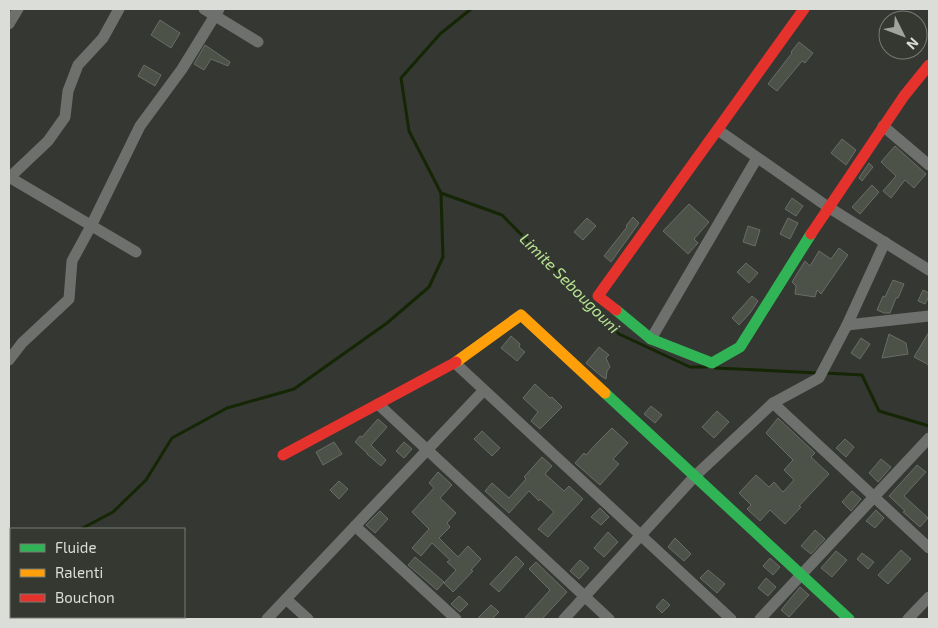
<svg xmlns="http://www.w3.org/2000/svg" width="938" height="628" viewBox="0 0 938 628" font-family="'Exo 2',sans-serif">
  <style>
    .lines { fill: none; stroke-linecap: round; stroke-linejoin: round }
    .stream { stroke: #152604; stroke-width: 3 }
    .building { fill: #4c5247; stroke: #6a6c68 }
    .street { stroke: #6e706d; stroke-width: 11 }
    .fast { stroke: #30b455; stroke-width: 11 }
    .slow { stroke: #ff9f0a; stroke-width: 11 }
    .jam { stroke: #e5322d; stroke-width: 11 }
    .labels { text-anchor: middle; stroke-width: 4; stroke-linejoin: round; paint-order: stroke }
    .water-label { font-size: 16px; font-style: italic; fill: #b8e493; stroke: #343831 }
  </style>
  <rect width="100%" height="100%" fill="#343732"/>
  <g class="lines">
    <g class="stream">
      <polyline points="471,9 440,34 401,78 409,131 441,193 502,215 619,334 690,367 706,367"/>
      <polyline points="715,368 819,373"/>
      <polyline points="825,373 862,375 879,411 929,426"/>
      <polyline points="81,529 113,512 146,480 172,438 227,408 294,389 387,323 429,287 443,257 441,193"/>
      <polyline points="10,554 11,554"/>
    </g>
  </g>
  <g class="building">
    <polygon points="160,20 180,33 171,48 151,35"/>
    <polygon points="799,42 813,53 805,63 802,61 777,91 768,84 792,53 791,52"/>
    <polygon points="205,45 230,62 228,66 211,59 204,70 194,64"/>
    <polygon points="144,65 161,75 155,86 138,76"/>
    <polygon points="842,139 856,150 846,165 831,153"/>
    <polygon points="895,146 926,174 914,188 905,180 891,198 883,191 896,176 881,162"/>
    <polygon points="869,163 873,167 862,181 859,178"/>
    <polygon points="872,185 879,192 860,214 852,207"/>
    <polygon points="792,198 803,206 796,216 785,209"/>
    <polygon points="689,204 709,222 694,239 698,243 688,254 663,231"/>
    <polygon points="633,217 639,223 611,262 604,256 627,227 626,226"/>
    <polygon points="587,218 596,226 583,240 574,232"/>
    <polygon points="788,218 798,223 790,239 780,234"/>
    <polygon points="748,226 760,230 755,246 743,242"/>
    <polygon points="839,248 848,255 821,294 817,290 815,297 795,294 796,286 792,282 805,261 810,266 819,251 831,259"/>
    <polygon points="746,263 758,273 749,283 737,272"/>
    <polygon points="893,280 904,284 898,298 896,298 890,313 884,313 877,310 883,296 885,297"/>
    <polygon points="923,290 929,293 929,296 925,304 918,301"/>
    <polygon points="752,296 758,301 750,313 739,325 732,318"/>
    <polygon points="929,332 929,365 914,357"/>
    <polygon points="889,334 906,343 908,354 882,358"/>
    <polygon points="511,336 520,344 519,347 525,352 517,361 501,348"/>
    <polygon points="861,338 870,344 860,359 851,353"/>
    <polygon points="599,347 609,355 606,358 610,367 607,371 606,379 601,376 586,363"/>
    <polygon points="535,384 550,398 552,397 562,407 540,429 531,421 538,412 523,398"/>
    <polygon points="651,406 662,415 655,423 644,414"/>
    <polygon points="717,411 729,422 714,438 702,427"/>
    <polygon points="778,418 815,453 811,457 829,474 799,506 801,507 785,524 770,510 760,521 747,509 751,505 739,493 756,475 769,487 774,482 783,492 794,480 784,470 793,460 766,433"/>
    <polygon points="378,419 387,427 371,445 386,460 381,466 367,454 367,453 355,442 360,436 362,437"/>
    <polygon points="612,428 628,443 613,459 619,464 600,485 575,463 584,453 586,455 596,444"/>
    <polygon points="482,431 500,448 492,456 474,439"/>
    <polygon points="845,439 854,447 846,457 836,448"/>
    <polygon points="334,442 342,454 323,465 316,452"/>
    <polygon points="404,442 412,449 404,458 396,451"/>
    <polygon points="542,457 552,466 545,474 564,491 569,486 583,499 548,537 538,529 554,512 540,499 539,501 529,491 509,513 485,491 492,483 509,498 526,479 524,477"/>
    <polygon points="881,459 891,467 878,482 869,473"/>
    <polygon points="917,465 926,472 904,496 928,518 920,527 903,512 905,511 889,496"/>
    <polygon points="438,472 452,485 440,498 456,513 447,523 450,527 439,538 458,557 468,546 481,559 471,570 473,571 453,592 444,583 456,570 447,562 450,560 432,543 421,556 412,548 429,529 412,512 434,488 429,483"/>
    <polygon points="339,481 348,489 339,499 330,490"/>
    <polygon points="852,491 861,499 851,511 842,502"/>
    <polygon points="600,508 609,517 601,525 591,517"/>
    <polygon points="876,510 884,518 875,528 866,521"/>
    <polygon points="380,511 388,519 375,533 366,525"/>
    <polygon points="815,530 825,539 811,554 801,546"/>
    <polygon points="608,532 618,542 604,557 594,548"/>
    <polygon points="675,538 691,554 684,561 668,547"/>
    <polygon points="901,550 911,559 888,584 878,575"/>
    <polygon points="836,551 847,560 832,577 821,568"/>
    <polygon points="862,553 874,562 868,569 857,559"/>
    <polygon points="516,556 524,564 499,592 490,584"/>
    <polygon points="415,557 444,582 437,590 408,565"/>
    <polygon points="770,558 780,567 773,575 763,566"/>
    <polygon points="580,560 589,568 579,579 570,571"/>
    <polygon points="536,562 567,592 542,619 524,619 550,590 529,569"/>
    <polygon points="708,570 725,584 717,593 700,578"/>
    <polygon points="766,578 776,587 768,596 758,588"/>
    <polygon points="800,587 809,595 789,617 781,610"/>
    <polygon points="459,596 468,604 460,612 451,604"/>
    <polygon points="663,599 670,605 662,613 656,607"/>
    <polygon points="491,605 499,612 492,619 477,619"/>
  </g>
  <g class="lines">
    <g class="street">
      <polyline points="204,9 258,42"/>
      <polyline points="9,24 18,9"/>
      <polyline points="883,126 929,165"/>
      <polyline points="718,130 828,207 929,270"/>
      <polyline points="9,177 136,252"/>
      <polyline points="9,178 48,141 65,117 68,91 78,65 103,38 119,9"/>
      <polyline points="847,325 929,316"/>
      <polyline points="651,339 757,158"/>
      <polyline points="9,360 22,343 69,299 72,261 91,226 140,126 182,69 219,9"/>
      <polyline points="455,363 731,619"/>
      <polyline points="773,403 929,548"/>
      <polyline points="378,404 609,619"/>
      <polyline points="355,526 456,619"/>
      <polyline points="9,568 11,570"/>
      <polyline points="286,599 308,619"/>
      <polyline points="54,617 56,619"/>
      <polyline points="16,619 18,617"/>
      <polyline points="267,619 484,390"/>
      <polyline points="564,619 695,476 773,403 819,378 847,325 885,242"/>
      <polyline points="760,619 929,438"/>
      <polyline points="908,619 929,597"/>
    </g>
    <g class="fast">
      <polyline points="616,310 651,339 712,363 740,347 811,234"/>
      <polyline points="605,393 849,619"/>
    </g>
    <polyline class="slow" points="456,362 521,315 605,393"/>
    <g class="jam">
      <polyline points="811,234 904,96 929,65"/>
      <polyline points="616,310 598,296 804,9"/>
      <polyline points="283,455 456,362"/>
    </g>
  </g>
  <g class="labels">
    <g class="water-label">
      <text transform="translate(570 283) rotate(45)" y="6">Limite Sebougouni</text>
    </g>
  </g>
  <rect width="938" height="628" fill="none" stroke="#daddd8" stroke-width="20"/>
  <rect x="10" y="528" width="175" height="90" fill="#343831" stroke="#767a74"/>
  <rect x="20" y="544" width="25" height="8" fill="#30b455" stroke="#767a74"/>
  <text x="55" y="553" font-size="15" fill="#daddd8">Fluide</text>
  <rect x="20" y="569" width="25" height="8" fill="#ff9f0a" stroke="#767a74"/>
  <text x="55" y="578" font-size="15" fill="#daddd8">Ralenti</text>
  <rect x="20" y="594" width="25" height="8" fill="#e5322d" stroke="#767a74"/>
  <text x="55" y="603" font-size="15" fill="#daddd8">Bouchon</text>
  <g transform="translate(903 35) rotate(132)"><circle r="24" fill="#343831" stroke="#767a74"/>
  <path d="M0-4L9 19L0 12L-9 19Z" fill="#a0a39e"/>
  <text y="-8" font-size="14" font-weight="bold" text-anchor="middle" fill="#daddd8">N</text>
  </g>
</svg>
